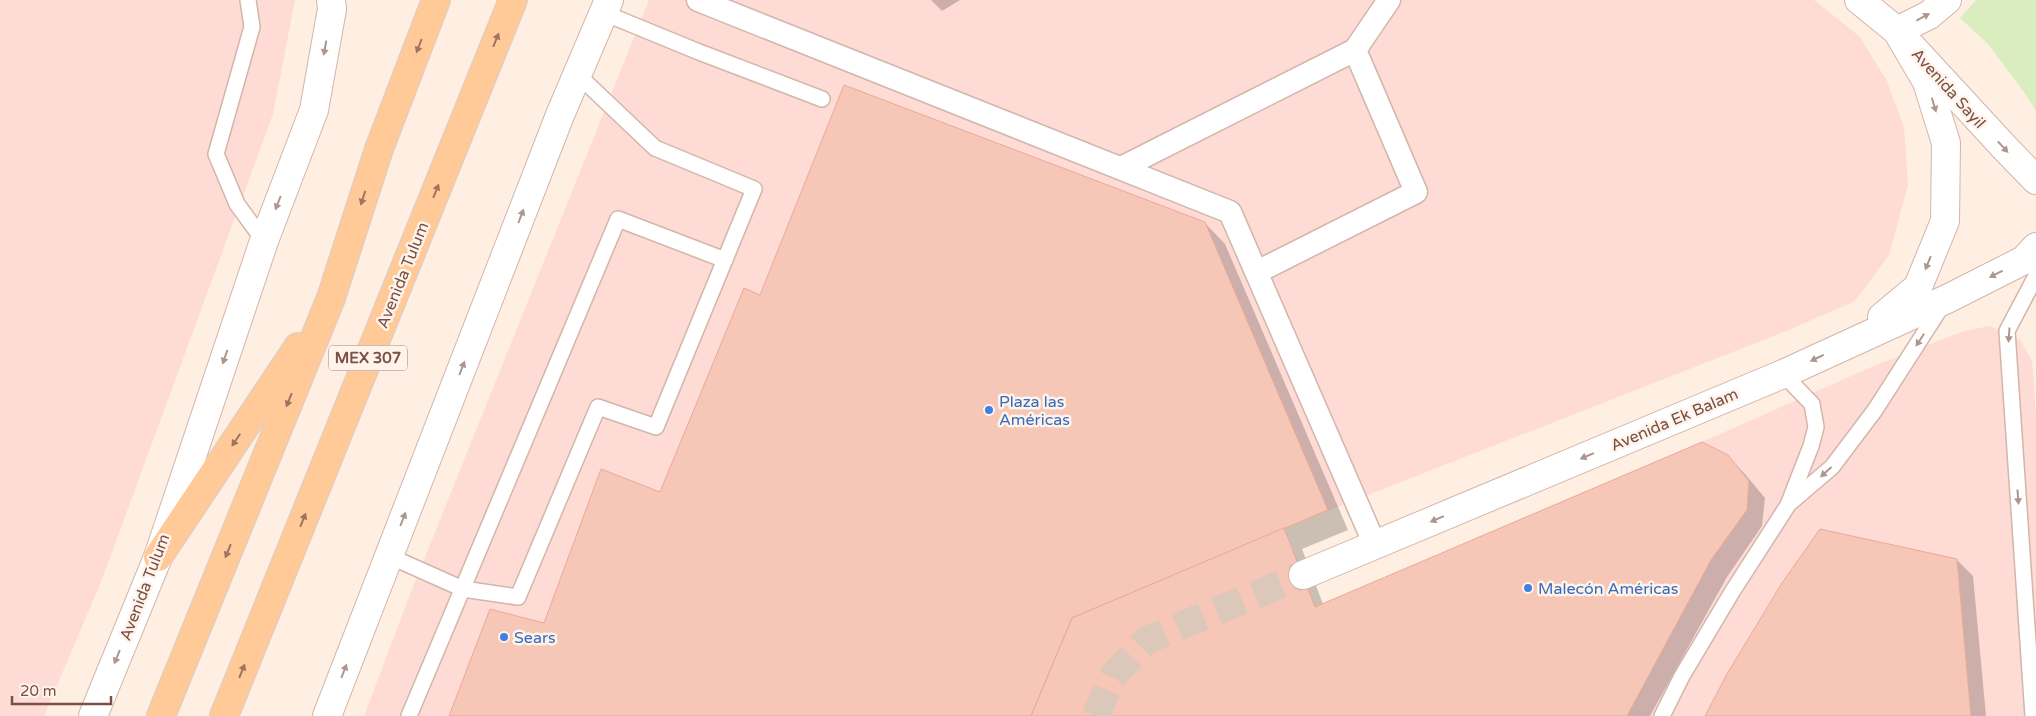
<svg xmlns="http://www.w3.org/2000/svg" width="2036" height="716" viewBox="0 0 2036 716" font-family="'Varela Round',sans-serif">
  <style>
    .commercial { fill: #ffdbd5 }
    .green { fill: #d9edbf }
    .shadow { fill: #0003 }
    .building { fill: #f6c6b7; stroke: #eaa996 }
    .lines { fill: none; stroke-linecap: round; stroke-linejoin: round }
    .tertiary-tunnel { stroke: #dcc7bb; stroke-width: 28; stroke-dasharray: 28 14; stroke-linecap: butt }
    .service-casing { stroke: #d2b6aa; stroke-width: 18 }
    .pedestrian-casing { stroke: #d2b6aa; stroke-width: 25 }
    .tertiary-casing { stroke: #d2b6aa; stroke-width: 30 }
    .primary-casing { stroke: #d9cecb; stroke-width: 30 }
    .service { stroke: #fff; stroke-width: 15 }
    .pedestrian { stroke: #fff; stroke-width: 22 }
    .tertiary { stroke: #fff; stroke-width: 28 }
    .primary { stroke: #ffc998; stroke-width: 28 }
    .oneway { fill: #ae9690 }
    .oneway2 { fill: #a0745f }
    .shop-dot { fill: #3f7fe0; stroke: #fff3ea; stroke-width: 2 }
    .labels { text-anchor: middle; stroke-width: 5; stroke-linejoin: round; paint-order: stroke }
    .shield { fill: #fff3ea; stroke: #a08177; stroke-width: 1 }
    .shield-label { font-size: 15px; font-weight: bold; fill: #785046 }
    .street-label { font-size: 16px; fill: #785046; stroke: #fff3ea }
    .shop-label { font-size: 16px; fill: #366cbe; stroke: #fff3ea; text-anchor: start }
  </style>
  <rect width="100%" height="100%" fill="#feefe2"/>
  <g class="commercial">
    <polygon points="0,0 295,0 273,114 101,582 44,716 0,716"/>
    <polygon points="649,0 1814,0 1859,36 1886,79 1904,127 1908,185 1889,255 1855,301 1789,330 1284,528 1031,716 364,716 409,597"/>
    <polygon points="1990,326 2020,340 2032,361 2036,414 2036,716 1139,716 1154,677 1702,442 1876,365 1964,331"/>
  </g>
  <polygon class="green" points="1976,0 2036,0 2036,111 2024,92 1988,44 1960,18"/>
  <g class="shadow">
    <polygon points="931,0 960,0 942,11"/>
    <polygon points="1205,223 1225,244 1348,530 1302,549 1323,604 1727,456 1744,473 1765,498 1762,526 1727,577 1650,716 450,716 545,624 660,493 760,297"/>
    <polygon points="1957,560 1973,576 1986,716 1707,716"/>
  </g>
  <g class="building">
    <polygon points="844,85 1205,222 1328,510 1072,618 1031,716 449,716 490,609 544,623 601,469 660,492 744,288 760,295"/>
    <polygon points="1702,442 1728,455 1749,481 1747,510 1711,560 1627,716 1031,716 1072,618 1284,528 1315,607"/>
    <polygon points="1820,529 1957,559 1971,716 1705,716 1727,674 1782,583"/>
  </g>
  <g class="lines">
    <polyline class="tertiary-tunnel" points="1096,716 1113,676 1147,640 1303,575"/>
    <defs>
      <g id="service">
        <polyline points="248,0 252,27 216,154 237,204 264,241"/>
        <polyline points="604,13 699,52 822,99"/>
        <polyline points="1791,502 1832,467 1875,410 1943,304"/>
        <polyline points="389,556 463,589 518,597 598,407 656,427 754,189 655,148 578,75"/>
        <polyline points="409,716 618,219 725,260"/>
        <polyline points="1662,716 1682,676 1732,592 1788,505 1811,446 1816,427 1812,404 1783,374"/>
        <polyline points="2033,716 2007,331 2036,276"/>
      </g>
      <g id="pedestrian">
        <polyline points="698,0 1230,212 1375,545"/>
        <polyline points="1121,168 1355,50"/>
        <polyline points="1257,272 1416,192 1355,50 1389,0"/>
      </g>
      <g id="tertiary">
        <polyline points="1859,0 1897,31 2005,148 2036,180"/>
        <polyline points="1882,317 1918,287 1945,221 1946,143 1927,82 1897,31 1929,15 1947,0"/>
        <polyline points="1303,575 1783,374 1947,299 2024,260 2036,247"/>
        <polyline points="93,716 158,557 264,241 314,110 332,9 331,0"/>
        <polyline points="327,716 560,115 609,0"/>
      </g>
      <g id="primary">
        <polyline points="158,557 298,347"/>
        <polyline points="161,716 331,298 379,149 436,0"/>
        <polyline points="224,716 513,0"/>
      </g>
    </defs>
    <use href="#service" class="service-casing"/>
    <use href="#pedestrian" class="pedestrian-casing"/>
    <use href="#tertiary" class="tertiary-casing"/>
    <use href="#primary" class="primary-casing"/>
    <use href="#service" class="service"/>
    <use href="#pedestrian" class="pedestrian"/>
    <use href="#tertiary" class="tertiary"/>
    <use href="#primary" class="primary"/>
  </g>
  <defs><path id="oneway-solid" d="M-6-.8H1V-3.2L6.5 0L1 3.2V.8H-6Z" transform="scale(1.25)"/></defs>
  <g class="oneway">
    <use href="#oneway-solid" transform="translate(1923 17) rotate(-28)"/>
    <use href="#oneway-solid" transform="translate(325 48) rotate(100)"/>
    <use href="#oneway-solid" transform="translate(1934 105) rotate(73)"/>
    <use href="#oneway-solid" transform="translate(2003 147) rotate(47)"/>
    <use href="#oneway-solid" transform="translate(278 203) rotate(111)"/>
    <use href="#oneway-solid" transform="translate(521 216) rotate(-69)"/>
    <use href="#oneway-solid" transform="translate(1928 263) rotate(112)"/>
    <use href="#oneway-solid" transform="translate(1996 274) rotate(153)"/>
    <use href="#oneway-solid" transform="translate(2009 335) rotate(94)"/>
    <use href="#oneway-solid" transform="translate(1920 340) rotate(123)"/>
    <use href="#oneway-solid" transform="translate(225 357) rotate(109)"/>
    <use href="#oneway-solid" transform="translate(1817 358) rotate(155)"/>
    <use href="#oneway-solid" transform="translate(462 368) rotate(-69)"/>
    <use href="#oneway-solid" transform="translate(1587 456) rotate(157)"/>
    <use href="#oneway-solid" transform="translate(1826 472) rotate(138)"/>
    <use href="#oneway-solid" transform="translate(2018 497) rotate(86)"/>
    <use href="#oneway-solid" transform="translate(403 519) rotate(-69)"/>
    <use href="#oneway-solid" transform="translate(1437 519) rotate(157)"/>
    <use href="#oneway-solid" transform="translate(117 657) rotate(112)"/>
    <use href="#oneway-solid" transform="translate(344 671) rotate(-69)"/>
  </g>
  <g class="oneway2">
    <use href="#oneway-solid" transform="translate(496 40) rotate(-68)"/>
    <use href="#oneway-solid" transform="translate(419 46) rotate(111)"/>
    <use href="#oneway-solid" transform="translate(436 191) rotate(-68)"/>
    <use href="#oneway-solid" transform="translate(363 198) rotate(108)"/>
    <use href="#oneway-solid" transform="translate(289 400) rotate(112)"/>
    <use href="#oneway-solid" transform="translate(236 440) rotate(124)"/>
    <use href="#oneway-solid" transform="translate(303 520) rotate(-68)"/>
    <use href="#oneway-solid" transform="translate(228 551) rotate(112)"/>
    <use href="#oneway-solid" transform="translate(242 671) rotate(-68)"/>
  </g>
  <g class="shop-dot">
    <circle cx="989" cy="410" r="5"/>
    <circle cx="1528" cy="588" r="5"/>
    <circle cx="504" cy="637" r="5"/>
  </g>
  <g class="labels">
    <rect class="shield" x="329" y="345.5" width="78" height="25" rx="4"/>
    <g class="shield-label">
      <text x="368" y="363">MEX 307</text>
    </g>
    <g class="street-label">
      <text transform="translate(1949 88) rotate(48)" y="6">Avenida Sayil</text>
      <text transform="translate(402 275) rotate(-68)" y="6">Avenida Tulum</text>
      <text transform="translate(1674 419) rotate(-23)" y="6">Avenida Ek Balam</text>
      <text transform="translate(144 587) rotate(-69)" y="6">Avenida Tulum</text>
    </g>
    <g class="shop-label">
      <text x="999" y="407">Plaza las<tspan x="999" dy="18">Américas</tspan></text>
      <text x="1538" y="594">Malecón Américas</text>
      <text x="514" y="643">Sears</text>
    </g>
  </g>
  <path d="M12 696v8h99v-8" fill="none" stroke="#785046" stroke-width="2.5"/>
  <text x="20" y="696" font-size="15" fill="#785046" stroke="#fff3ea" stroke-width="4" paint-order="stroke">20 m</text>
</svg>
